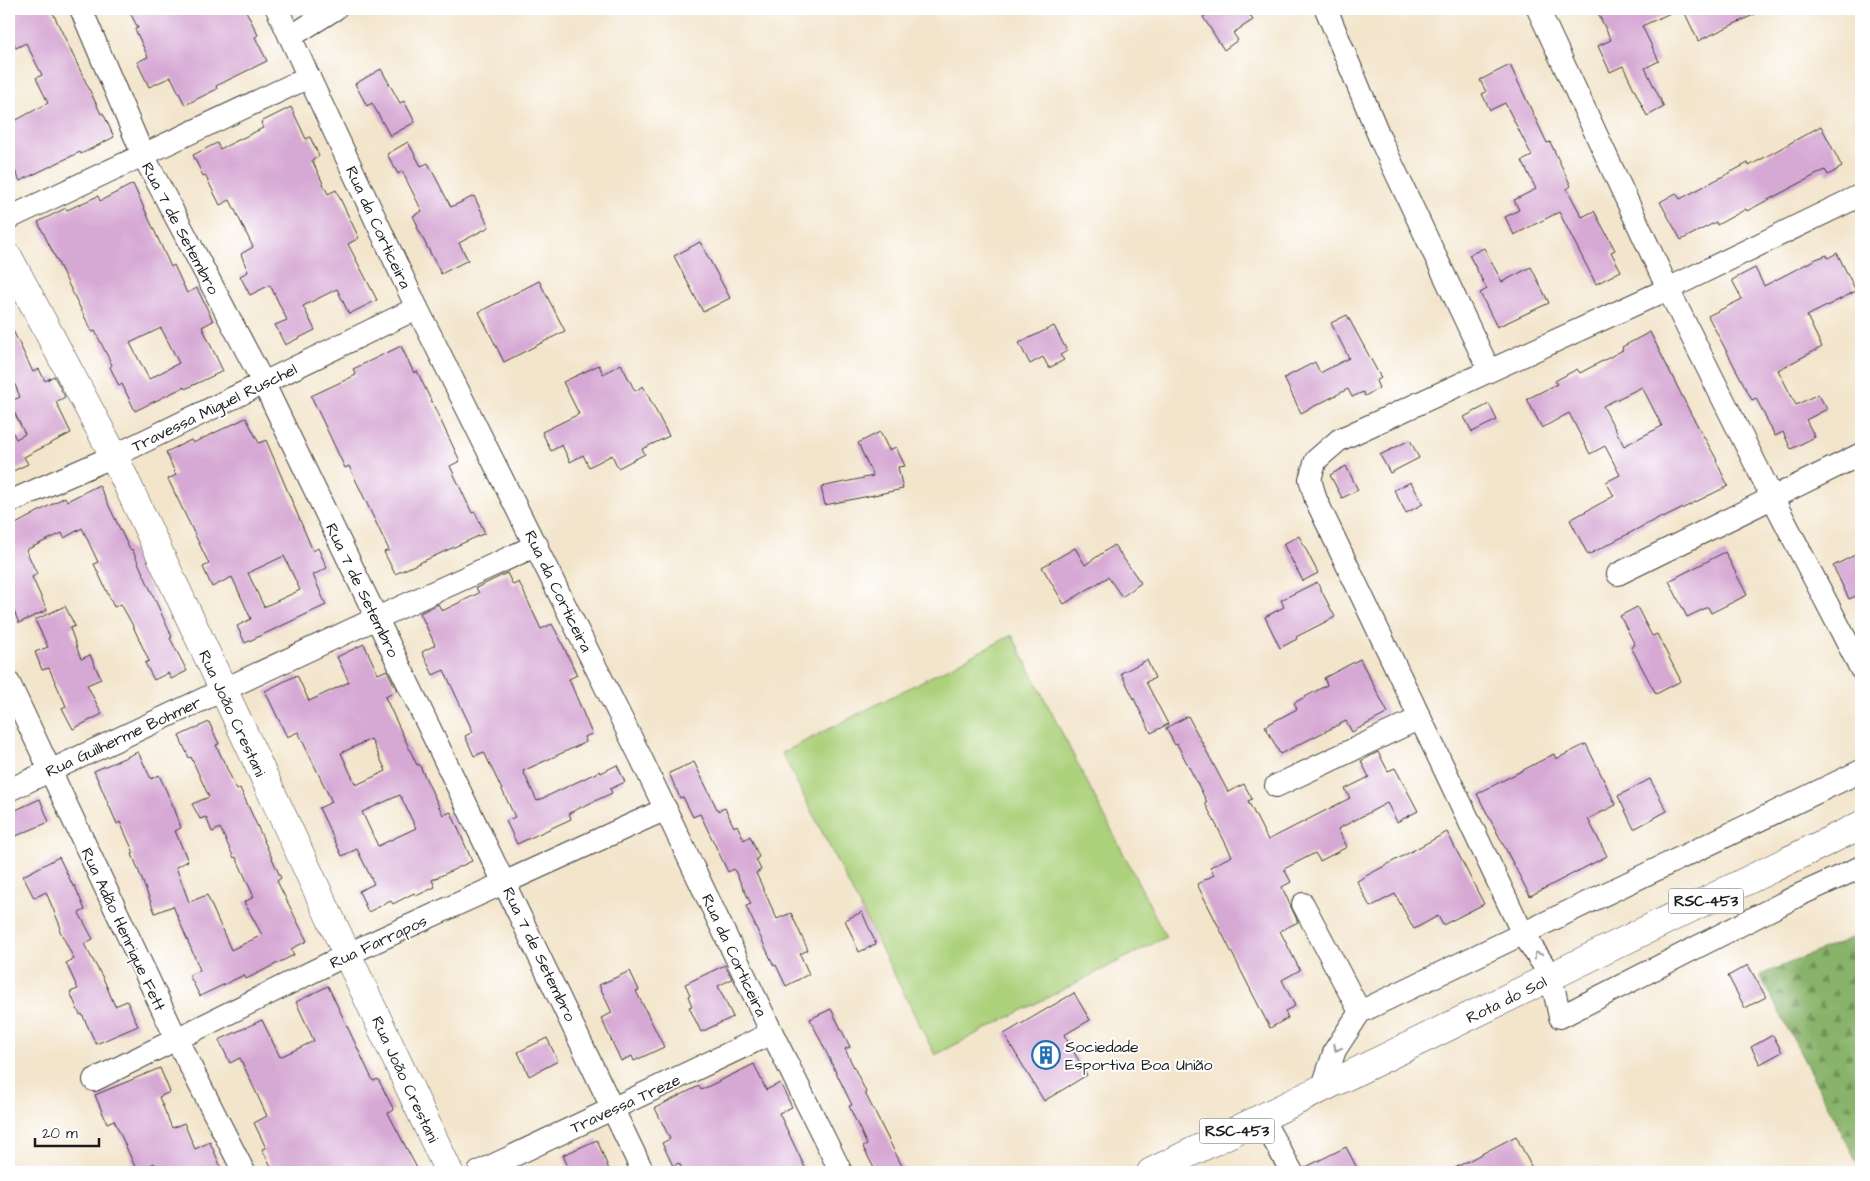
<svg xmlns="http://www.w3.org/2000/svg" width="1870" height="1181" viewBox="0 0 1870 1181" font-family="'Architects Daughter',sans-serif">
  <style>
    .grass { fill: #acd17b; stroke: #64764c }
    .forest { fill: url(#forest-firs); stroke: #526844 }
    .building { fill: #d6a8d4; fill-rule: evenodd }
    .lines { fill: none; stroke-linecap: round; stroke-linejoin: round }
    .street-casing { stroke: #3c3a36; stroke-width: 24 }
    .secondary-casing { stroke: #3c3a36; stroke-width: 29 }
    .highway-casing { stroke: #3c3a36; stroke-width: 29 }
    .street { stroke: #fff; stroke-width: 22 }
    .secondary { stroke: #fff; stroke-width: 28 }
    .highway { stroke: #fff; stroke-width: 28 }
    .oneway { stroke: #999 }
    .labels { text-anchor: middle; stroke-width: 4; stroke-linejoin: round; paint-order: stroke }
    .shield { fill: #fff; stroke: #606060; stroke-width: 1 }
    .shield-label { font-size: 15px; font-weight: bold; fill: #1c1c1c }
    .street-label { font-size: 16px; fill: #1c1c1c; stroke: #fff }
    .poi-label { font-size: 16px; fill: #1c1c1c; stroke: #fff; text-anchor: start }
  </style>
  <defs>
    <pattern id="forest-firs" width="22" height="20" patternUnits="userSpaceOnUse" patternTransform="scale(1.25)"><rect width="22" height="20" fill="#89b36b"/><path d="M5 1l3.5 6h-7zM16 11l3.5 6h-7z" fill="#6f9157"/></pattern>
  </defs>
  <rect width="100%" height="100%" fill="#fff"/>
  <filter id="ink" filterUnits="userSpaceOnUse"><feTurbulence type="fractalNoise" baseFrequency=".02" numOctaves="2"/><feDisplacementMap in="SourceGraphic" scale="10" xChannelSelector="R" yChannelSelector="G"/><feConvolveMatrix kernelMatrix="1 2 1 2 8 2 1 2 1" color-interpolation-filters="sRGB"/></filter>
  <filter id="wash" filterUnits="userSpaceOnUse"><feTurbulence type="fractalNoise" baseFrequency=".0096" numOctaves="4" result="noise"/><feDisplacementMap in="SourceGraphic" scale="20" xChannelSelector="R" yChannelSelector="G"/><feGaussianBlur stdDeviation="1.12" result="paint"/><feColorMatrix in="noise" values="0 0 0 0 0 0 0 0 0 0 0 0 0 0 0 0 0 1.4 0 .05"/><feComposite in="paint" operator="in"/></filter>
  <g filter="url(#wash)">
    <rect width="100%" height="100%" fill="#f3e5cc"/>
    <polygon class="grass" points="1012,635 1166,937 935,1055 782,753"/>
    <polygon class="forest" points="1861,934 1861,1170 1760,975"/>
    <g id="blocks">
      <g class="building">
        <polygon points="9,9 51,9 101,114 103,113 114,137 81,154 80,152 20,181 9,159 9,124 48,103 36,78 42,75 26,43 16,48 9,33"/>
        <polygon points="128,9 245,9 258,35 255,37 267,61 216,86 217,89 185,105 171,77 149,87 137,62 148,57 135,29 138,28"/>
        <polygon points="1215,9 1246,9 1253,20 1233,33 1238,40 1224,50 1203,17"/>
        <polygon points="1596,9 1679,9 1642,26 1659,61 1645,68 1664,107 1647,116 1623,66 1610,72 1598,46 1611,40"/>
        <polygon points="1683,9 1766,9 1698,41"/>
        <polygon points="1510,65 1547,143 1550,142 1571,186 1567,189 1582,217 1594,211 1615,250 1611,252 1621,271 1596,284 1559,212 1514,235 1505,217 1519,210 1514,200 1536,189 1522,161 1532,156 1505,103 1490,110 1482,94 1486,92 1480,80"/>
        <polygon points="381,69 400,103 404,101 415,122 390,136 372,103 367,106 355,84"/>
        <polygon points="291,107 306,139 310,137 319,156 312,160 328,194 336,190 359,238 348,244 377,300 349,314 337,289 303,306 315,330 285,345 275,325 287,320 270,285 250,295 240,276 248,272 241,254 253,247 230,200 220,205 205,175 203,176 193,155 217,143 220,149 263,128 261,122"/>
        <polygon points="1821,126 1842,167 1828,175 1825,170 1747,211 1746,209 1717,225 1716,222 1681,240 1660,202 1676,193 1680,199 1748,163 1749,166"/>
        <polygon points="408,142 421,166 428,163 451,207 474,196 489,227 459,243 468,260 441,274 417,227 418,226 413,216 422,211 402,171 398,174 387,154"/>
        <path d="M133,184L171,267L174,265L187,293L197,288L213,321L202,327L223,371L185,389L184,387L135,411L122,384L119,386L110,367L112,365L95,331L92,332L38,222L66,208L67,210L98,196L100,201ZM161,328L179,363L149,379L130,343Z"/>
        <polygon points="700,242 730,298 703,312 674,256"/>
        <polygon points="1484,248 1502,282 1531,267 1549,303 1497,327 1480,293 1487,289 1469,255"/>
        <polygon points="1837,253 1856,291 1807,316 1822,347 1778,370 1796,405 1818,394 1827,409 1806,420 1815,437 1791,449 1783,432 1775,436 1756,398 1752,400 1708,316 1742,299 1732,280 1755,268 1764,286 1816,259 1827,255 1828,258"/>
        <polygon points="539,281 565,331 504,362 479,312"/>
        <polygon points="1347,315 1381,378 1376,381 1379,388 1365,396 1363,392 1352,397 1348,389 1301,413 1284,378 1315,362 1320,373 1349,358 1331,323"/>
        <polygon points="9,322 33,372 39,369 45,381 54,376 65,397 56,402 71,433 24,457 28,464 9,473 9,425 16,439 25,434 9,402 20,397 9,370"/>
        <polygon points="1054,326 1067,351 1060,355 1064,360 1049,368 1043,357 1030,364 1019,343"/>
        <path d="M1650,332L1691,414L1717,460L1716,461L1728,486L1663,518L1662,516L1588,555L1570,520L1614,496L1606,482L1620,475L1605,446L1590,454L1569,413L1542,428L1527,399L1557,384L1555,381L1577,369L1580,373L1623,350L1622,347ZM1642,387L1662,426L1624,446L1603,406Z"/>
        <polygon points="401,346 414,373 417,371 460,461 450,466 472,513 475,512 485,533 395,574 384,552 389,550 349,466 345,468 311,396 356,375 353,369"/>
        <polygon points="621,364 635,391 643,386 669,436 642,449 645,454 618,468 612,455 589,467 583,455 570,462 562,445 551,451 542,432 579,414 563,382 599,365 603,374"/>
        <polygon points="1489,404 1497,420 1472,432 1464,417"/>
        <path d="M246,418L259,443L266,440L313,551L318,548L327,568L313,575L326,605L245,643L237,626L251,619L232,577L212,587L203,567L209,564L168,479L176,475L166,452L191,440L193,443ZM284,556L300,590L264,607L248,573Z"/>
        <polygon points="880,432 889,450 896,447 905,466 898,467 903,489 825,505 821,487 873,476 858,443"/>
        <polygon points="1410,440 1419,458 1390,473 1380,455"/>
        <polygon points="1346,466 1358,490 1342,498 1330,475"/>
        <polygon points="1411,482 1423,504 1406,513 1394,490"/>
        <polygon points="99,485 130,550 132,549 172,637 170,638 187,671 171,679 168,673 154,680 145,663 149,661 132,624 121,604 114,607 94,564 98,562 82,528 64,538 62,533 26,550 37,574 32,577 47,610 19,623 9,600 9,515 14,525 65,497 67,501"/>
        <polygon points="1299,536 1318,573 1303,581 1283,544"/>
        <polygon points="1114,545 1141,583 1122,597 1108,577 1064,604 1042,567 1075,548 1085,565"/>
        <polygon points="1725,552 1747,595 1711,613 1708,607 1687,617 1669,581"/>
        <polygon points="1861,552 1861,594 1849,599 1833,566"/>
        <polygon points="507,573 513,585 519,582 541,629 552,624 560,639 577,675 569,679 592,734 584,737 586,742 523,771 537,801 600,771 601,773 617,765 625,782 610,789 612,793 569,813 571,819 517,844 506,821 515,817 484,752 474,756 465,736 473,732 444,670 433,675 422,652 435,645 420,613 438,604 442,611 479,593 476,588"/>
        <polygon points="1317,582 1335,617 1296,637 1297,639 1280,648 1265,617 1284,607 1281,600"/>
        <polygon points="65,606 75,626 70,628 81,659 90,655 101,679 87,685 102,714 73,729 62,708 66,706 49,668 42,670 35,652 48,647 35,620"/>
        <polygon points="1637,607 1652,636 1657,634 1681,681 1656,694 1631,647 1635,645 1620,616"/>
        <path d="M364,644L378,674L387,670L397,691L385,697L417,765L419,764L443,815L451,812L472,861L432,880L435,887L416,896L414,893L393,904L391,901L368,912L359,891L374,884L357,849L342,856L319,808L332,802L298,732L287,737L265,691L297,675L309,701L349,682L337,657ZM371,739L386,771L356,785L341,753ZM400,795L416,828L378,846L362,812Z"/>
        <polygon points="1360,659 1388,713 1352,732 1346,721 1280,754 1265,726 1297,709 1294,703 1327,685 1324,678"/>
        <polygon points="1147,660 1155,678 1146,682 1168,724 1151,733 1121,673"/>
        <polygon points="1188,716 1228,792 1244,784 1252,799 1248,801 1268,840 1350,798 1345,789 1369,777 1361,761 1378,752 1388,771 1395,768 1418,811 1397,822 1387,803 1338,829 1347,847 1320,861 1315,853 1284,869 1291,882 1282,887 1298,922 1280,931 1300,970 1282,980 1295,1006 1285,1011 1288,1018 1270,1028 1197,884 1214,875 1210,867 1232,856 1205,803 1207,802 1177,744 1175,745 1166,728"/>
        <polygon points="209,722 219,744 216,745 237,790 240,788 281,878 277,881 307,941 291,949 294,955 246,979 244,975 200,996 189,975 200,970 173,906 155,913 132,854 134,853 120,822 117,824 94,771 138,752 151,779 159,775 175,810 181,828 175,831 188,861 176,867 189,902 207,895 231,950 262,935 244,902 254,897 236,857 234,858 220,828 212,832 206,817 200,819 192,804 209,797 191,757 189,758 179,736"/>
        <polygon points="1586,744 1616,805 1588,819 1607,856 1530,896 1477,794 1554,754 1556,759"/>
        <polygon points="694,762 718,811 725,808 734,827 737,825 744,840 750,836 759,857 756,859 761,870 756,873 777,919 791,913 808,950 800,954 809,974 786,986 776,965 774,966 746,906 751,904 734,869 728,872 700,814 693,817 683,797 680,798 669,773"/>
        <polygon points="1650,779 1667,811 1634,829 1618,796"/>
        <polygon points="40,799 49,822 9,839 9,813"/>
        <polygon points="1447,832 1484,904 1443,925 1438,916 1414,929 1395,894 1370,907 1357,881"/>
        <polygon points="59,857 73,886 75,886 85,910 79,913 93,939 84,944 103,978 115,1006 127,1001 138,1026 96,1044 82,1014 80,1015 70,992 78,989 66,963 74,959 59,929 61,928 46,892 34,898 23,876"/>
        <polygon points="862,912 876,944 859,952 845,920"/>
        <polygon points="725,965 732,979 718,986 733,1017 701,1032 689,1007 692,1006 688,996 690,995 685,984"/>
        <polygon points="1748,965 1766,997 1745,1008 1728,976"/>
        <polygon points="630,971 639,990 636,991 664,1047 634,1061 632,1056 621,1061 601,1018 612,1013 599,985"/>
        <polygon points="328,986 373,1081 378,1079 394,1110 388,1113 419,1172 274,1172 262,1149 266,1148 254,1123 267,1116 240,1058 230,1063 219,1040 262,1020 280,1057 314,1041 296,1002"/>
        <polygon points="1074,993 1090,1020 1064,1035 1087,1075 1044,1101 1004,1034"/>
        <polygon points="831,1009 850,1047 845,1049 866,1092 865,1093 905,1172 876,1172 863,1147 867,1145 849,1106 852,1105 810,1019"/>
        <polygon points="1773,1035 1782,1052 1760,1064 1751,1047"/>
        <polygon points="547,1038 558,1061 529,1076 518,1052"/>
        <polygon points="754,1064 766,1090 780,1083 792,1107 779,1113 807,1172 684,1172 679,1163 673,1166 662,1143 670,1139 655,1108 699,1086 701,1090"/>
        <polygon points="160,1068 170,1092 159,1097 172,1128 184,1123 195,1149 210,1142 223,1172 159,1172 154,1163 137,1171 114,1120 107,1123 95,1095"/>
        <polygon points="1516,1136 1534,1172 1447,1172"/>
        <polygon points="597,1140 610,1172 570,1172 563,1155"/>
        <polygon points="1346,1147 1359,1172 1305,1172 1304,1168"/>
      </g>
    </g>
  </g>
  <g filter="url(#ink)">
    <use href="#blocks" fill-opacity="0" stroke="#3c3a36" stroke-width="1"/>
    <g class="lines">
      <defs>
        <g id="street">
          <polyline points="81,9 143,155 264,384 643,1172"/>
          <polyline points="277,9 417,308 641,758 772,1033 841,1172"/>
          <polyline points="1326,9 1382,143 1489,370"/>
          <polyline points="1538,9 1668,289 1772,497 1861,669"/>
          <polyline points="290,37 335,9"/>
          <polyline points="1861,195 1668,289 1339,440 1316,460 1310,479 1316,500 1523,934 1551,976 1560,1017 1799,895 1861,867"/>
          <polyline points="9,218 309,77"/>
          <polyline points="9,502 114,456 417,308"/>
          <polyline points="1618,574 1861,454"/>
          <polyline points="9,683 177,1040 244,1172"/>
          <polyline points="1276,786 1420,718"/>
          <polyline points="9,790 377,618 537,545"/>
          <polyline points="1303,904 1360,1012"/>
          <polyline points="94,1080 348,954 666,809"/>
          <polyline points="1322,1089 1335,1050 1360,1012 1861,771"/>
          <polyline points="1262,1119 1292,1172"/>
          <polyline points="479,1172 772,1033"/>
        </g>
        <polyline id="secondary" points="9,258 114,456 449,1172"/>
        <polyline id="highway" points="1151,1172 1861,825"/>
      </defs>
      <use href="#street" class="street-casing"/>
      <use href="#secondary" class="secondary-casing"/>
      <use href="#highway" class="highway-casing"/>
      <use href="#street" class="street"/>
      <use href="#secondary" class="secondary"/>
      <use href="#highway" class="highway"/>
    </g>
    <defs><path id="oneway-chevron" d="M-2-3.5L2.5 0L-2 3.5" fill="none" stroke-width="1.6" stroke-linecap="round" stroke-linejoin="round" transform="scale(1.25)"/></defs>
    <g class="oneway">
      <use href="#oneway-chevron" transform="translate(1537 955) rotate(-124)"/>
      <use href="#oneway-chevron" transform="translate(1337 1048) rotate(118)"/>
    </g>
  </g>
  <defs>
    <symbol id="building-ring" viewBox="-11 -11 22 22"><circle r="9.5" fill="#fff" stroke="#1f6fb2" stroke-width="1.5"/><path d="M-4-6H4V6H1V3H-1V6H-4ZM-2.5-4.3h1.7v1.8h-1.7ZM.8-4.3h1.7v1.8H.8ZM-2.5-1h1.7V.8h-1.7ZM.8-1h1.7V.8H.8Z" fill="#1f6fb2"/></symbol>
  </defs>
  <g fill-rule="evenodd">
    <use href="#building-ring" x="1030" y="1039" width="32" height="32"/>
  </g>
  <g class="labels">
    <g class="shield">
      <rect x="1668.5" y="888.5" width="75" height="25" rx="4"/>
      <rect x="1199.5" y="1118.5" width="75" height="25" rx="4"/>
    </g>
    <g class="shield-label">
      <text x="1706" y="906">RSC-453</text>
      <text x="1237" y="1136">RSC-453</text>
    </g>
    <g class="street-label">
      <text transform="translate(379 227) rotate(65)" y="6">Rua da Corticeira</text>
      <text transform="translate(181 228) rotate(62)" y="6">Rua 7 de Setembro</text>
      <text transform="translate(214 407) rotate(-26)" y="6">Travessa Miguel Ruschel</text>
      <text transform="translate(363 590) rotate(64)" y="6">Rua 7 de Setembro</text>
      <text transform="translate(559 591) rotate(64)" y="6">Rua da Corticeira</text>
      <text transform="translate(233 713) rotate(65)" y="6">Rua João Crestani</text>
      <text transform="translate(123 736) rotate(-25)" y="6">Rua Guilherme Bohmer</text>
      <text transform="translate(124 929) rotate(65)" y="6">Rua Adão Henrique Fett</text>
      <text transform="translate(378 941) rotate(-25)" y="6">Rua Farrapos</text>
      <text transform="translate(540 954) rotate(64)" y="6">Rua 7 de Setembro</text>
      <text transform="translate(735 955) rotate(65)" y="6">Rua da Corticeira</text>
      <text transform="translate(1506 999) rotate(-26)" y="6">Rota do Sol</text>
      <text transform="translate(406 1079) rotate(65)" y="6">Rua João Crestani</text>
      <text transform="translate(625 1103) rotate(-25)" y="6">Travessa Treze</text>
    </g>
    <g class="poi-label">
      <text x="1065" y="1052">Sociedade<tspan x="1065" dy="18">Esportiva Boa União</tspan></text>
    </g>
  </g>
  <rect width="1870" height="1181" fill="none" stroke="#fff" stroke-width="30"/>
  <path d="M35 1138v8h64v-8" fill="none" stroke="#1c1c1c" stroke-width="2.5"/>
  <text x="42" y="1138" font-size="15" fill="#1c1c1c" stroke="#ffffff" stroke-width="4" paint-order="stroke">20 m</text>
</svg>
